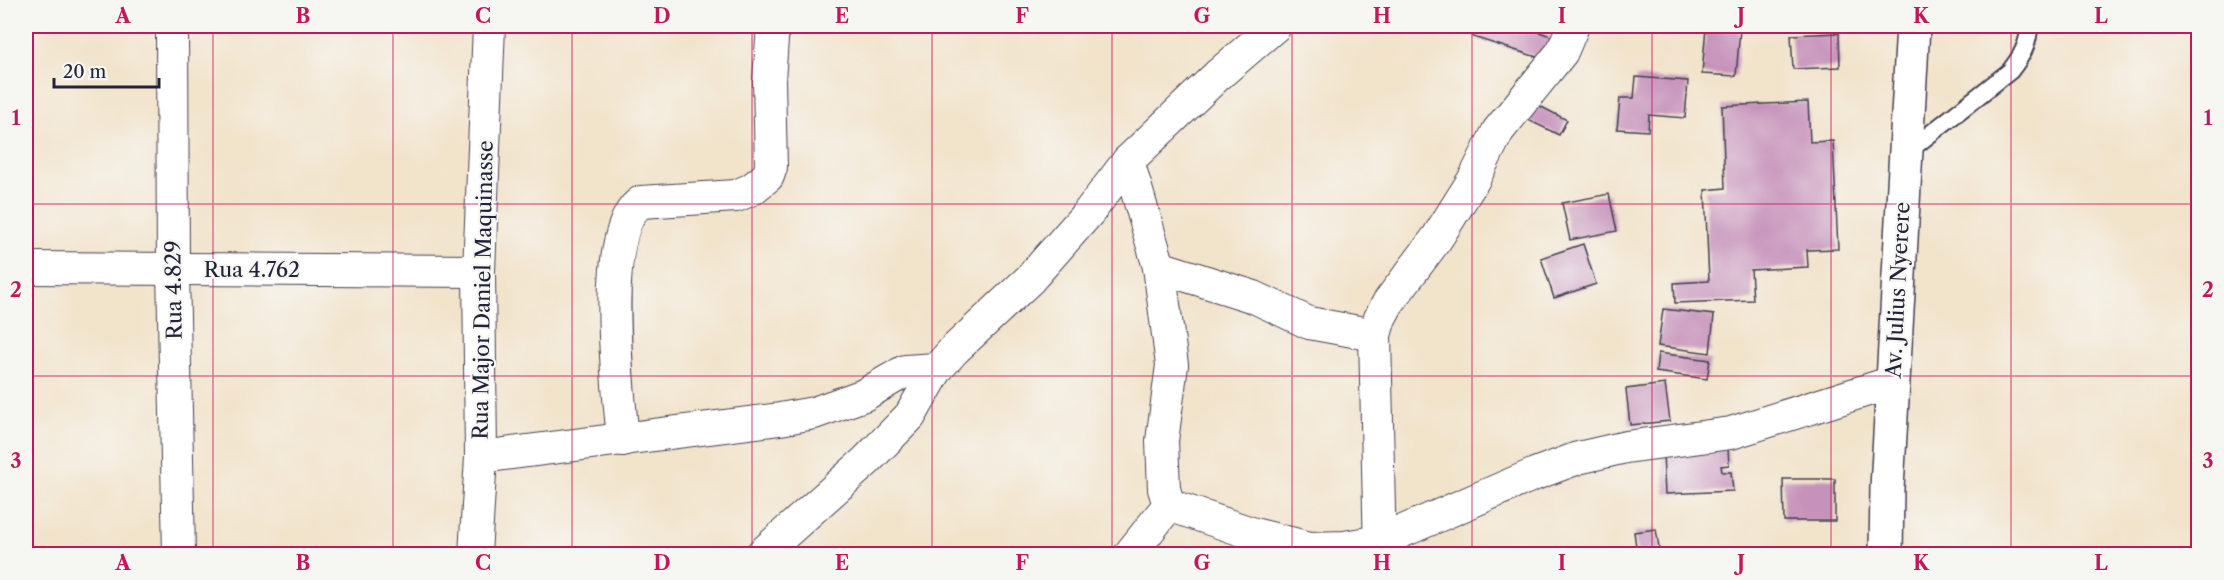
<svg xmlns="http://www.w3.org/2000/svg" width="2224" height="580" viewBox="0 0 2224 580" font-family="'Libre Caslon Text',serif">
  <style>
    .building { fill: #c691ba }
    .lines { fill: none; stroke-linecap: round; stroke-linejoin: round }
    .service-casing { stroke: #413f51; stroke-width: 20 }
    .minor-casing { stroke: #413f51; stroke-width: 34 }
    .secondary-casing { stroke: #413f51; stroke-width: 36 }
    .service { stroke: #fff; stroke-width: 16 }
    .minor { stroke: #fff; stroke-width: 32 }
    .secondary { stroke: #fff; stroke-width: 33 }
    .grid { fill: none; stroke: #c2185b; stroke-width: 1.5; stroke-opacity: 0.55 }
    .labels { text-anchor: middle; stroke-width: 4.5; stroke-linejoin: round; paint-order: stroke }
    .street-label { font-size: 21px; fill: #22223b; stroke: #f6f6f2 }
    .neatline { fill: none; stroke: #c2185b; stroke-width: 2 }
    .grid-label { font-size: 20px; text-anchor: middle; font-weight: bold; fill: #c2185b }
  </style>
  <rect width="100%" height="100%" fill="#f6f6f2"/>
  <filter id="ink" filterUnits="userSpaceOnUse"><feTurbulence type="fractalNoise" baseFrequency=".0167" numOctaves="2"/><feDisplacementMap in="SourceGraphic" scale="12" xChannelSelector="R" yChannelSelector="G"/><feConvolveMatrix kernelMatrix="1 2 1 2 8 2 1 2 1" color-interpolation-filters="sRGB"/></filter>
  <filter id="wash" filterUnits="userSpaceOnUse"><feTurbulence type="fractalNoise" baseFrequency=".008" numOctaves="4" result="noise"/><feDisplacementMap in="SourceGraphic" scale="24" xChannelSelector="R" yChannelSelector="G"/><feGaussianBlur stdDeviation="1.35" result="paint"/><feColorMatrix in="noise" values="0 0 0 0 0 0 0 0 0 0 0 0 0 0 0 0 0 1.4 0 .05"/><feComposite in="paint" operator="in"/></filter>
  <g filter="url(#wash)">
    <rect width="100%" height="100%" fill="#f2e3cb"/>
    <g id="blocks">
      <g class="building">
        <polygon points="1476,26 1535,26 1533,30 1551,36 1543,59 1473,37"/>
        <polygon points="1742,26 1778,26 1778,27 1742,31"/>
        <polygon points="1706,27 1740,29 1736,76 1702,74"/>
        <polygon points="1839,33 1840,67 1793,69 1791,35"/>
        <polygon points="1636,77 1688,81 1685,118 1649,115 1648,131 1617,129 1620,98 1634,98"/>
        <polygon points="1526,99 1567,120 1559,135 1518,115"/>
        <polygon points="1808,102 1810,142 1833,141 1838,249 1807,250 1808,267 1751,270 1753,300 1675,303 1674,283 1709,281 1705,190 1725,188 1722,106"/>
        <polygon points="1609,194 1617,231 1570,240 1562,203"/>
        <polygon points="1583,244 1596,284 1554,298 1541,258"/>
        <polygon points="1663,309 1714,315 1710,353 1658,346"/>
        <polygon points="1658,353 1710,360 1707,379 1656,372"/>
        <polygon points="1665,384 1670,421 1630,425 1626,389"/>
        <polygon points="1728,449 1729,465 1721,466 1722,472 1731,472 1733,491 1665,494 1663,453"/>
        <polygon points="1783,479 1835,479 1835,521 1784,521"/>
        <polygon points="1656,529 1660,554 1637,554 1634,532"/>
      </g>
    </g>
  </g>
  <g filter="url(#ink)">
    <use href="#blocks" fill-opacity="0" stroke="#413f51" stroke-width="1.5"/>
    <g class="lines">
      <defs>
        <path id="service" d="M1906,153L2010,71C2021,57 2029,44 2029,26"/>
        <g id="minor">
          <polyline points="172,26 173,270 179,554"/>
          <polyline points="1128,161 1159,267 1172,365 1162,441 1164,489 1169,505"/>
          <polyline points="1159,267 1254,297 1309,323 1375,335"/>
          <polyline points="26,268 479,271"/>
          <path d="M623,440C619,392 598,231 641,202L736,196L752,189L768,176L771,167L769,80L773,26"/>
          <polyline points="481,457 780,419 814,413 864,395 905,371 937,369"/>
          <polyline points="1169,505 1254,534 1310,548 1344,547 1380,541 1535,474 1578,458 1626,447 1731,433 1893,382"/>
          <polyline points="475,554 481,457 479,271 489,26"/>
          <polyline points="762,554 866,461 910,416 937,369 954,350 1030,279 1089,212 1128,161 1218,75 1275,26"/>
          <polyline points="1130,554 1169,505"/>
          <polyline points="1380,554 1375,335 1380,318 1388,303 1437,238 1474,179 1498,131 1562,52 1573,26"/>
        </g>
        <polyline id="secondary" points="1886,554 1887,488 1913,26"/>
      </defs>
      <use href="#service" class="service-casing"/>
      <use href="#minor" class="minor-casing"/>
      <use href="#secondary" class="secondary-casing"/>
      <use href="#service" class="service"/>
      <use href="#minor" class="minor"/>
      <use href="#secondary" class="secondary"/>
    </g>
  </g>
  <path class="grid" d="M213,26V554M393,26V554M572,26V554M752,26V554M932,26V554M1112,26V554M1292,26V554M1472,26V554M1652,26V554M1831,26V554M2011,26V554M26,204H2198M26,376H2198"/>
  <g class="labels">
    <g class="street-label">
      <text x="252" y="277">Rua 4.762</text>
      <text transform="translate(174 290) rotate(-91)" y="7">Rua 4.829</text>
      <text transform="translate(483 290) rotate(-89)" y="7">Rua Major Daniel Maquinasse</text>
      <text transform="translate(1898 290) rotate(-87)" y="7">Av. Julius Nyerere</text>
    </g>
  </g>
  <rect width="2224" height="580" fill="none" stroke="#f6f6f2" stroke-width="66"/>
  <path d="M54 78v9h105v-9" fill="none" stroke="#22223b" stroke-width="3"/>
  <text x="63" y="78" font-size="18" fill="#22223b" stroke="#f6f6f2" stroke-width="4.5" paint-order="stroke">20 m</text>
  <rect x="33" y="33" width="2158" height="514" class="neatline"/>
  <g class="grid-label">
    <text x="123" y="23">A</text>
    <text x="303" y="23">B</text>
    <text x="483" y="23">C</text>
    <text x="662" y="23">D</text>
    <text x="842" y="23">E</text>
    <text x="1022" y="23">F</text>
    <text x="1202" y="23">G</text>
    <text x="1382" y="23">H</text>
    <text x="1562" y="23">I</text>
    <text x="1741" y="23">J</text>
    <text x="1921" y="23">K</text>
    <text x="2101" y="23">L</text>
    <text x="16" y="125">1</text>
    <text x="2208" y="125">1</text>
    <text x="16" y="297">2</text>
    <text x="2208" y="297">2</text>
    <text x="16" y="468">3</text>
    <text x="2208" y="468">3</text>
    <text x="123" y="570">A</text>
    <text x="303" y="570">B</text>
    <text x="483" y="570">C</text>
    <text x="662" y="570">D</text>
    <text x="842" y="570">E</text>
    <text x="1022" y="570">F</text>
    <text x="1202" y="570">G</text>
    <text x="1382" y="570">H</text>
    <text x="1562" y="570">I</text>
    <text x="1741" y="570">J</text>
    <text x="1921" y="570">K</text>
    <text x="2101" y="570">L</text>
  </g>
</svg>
